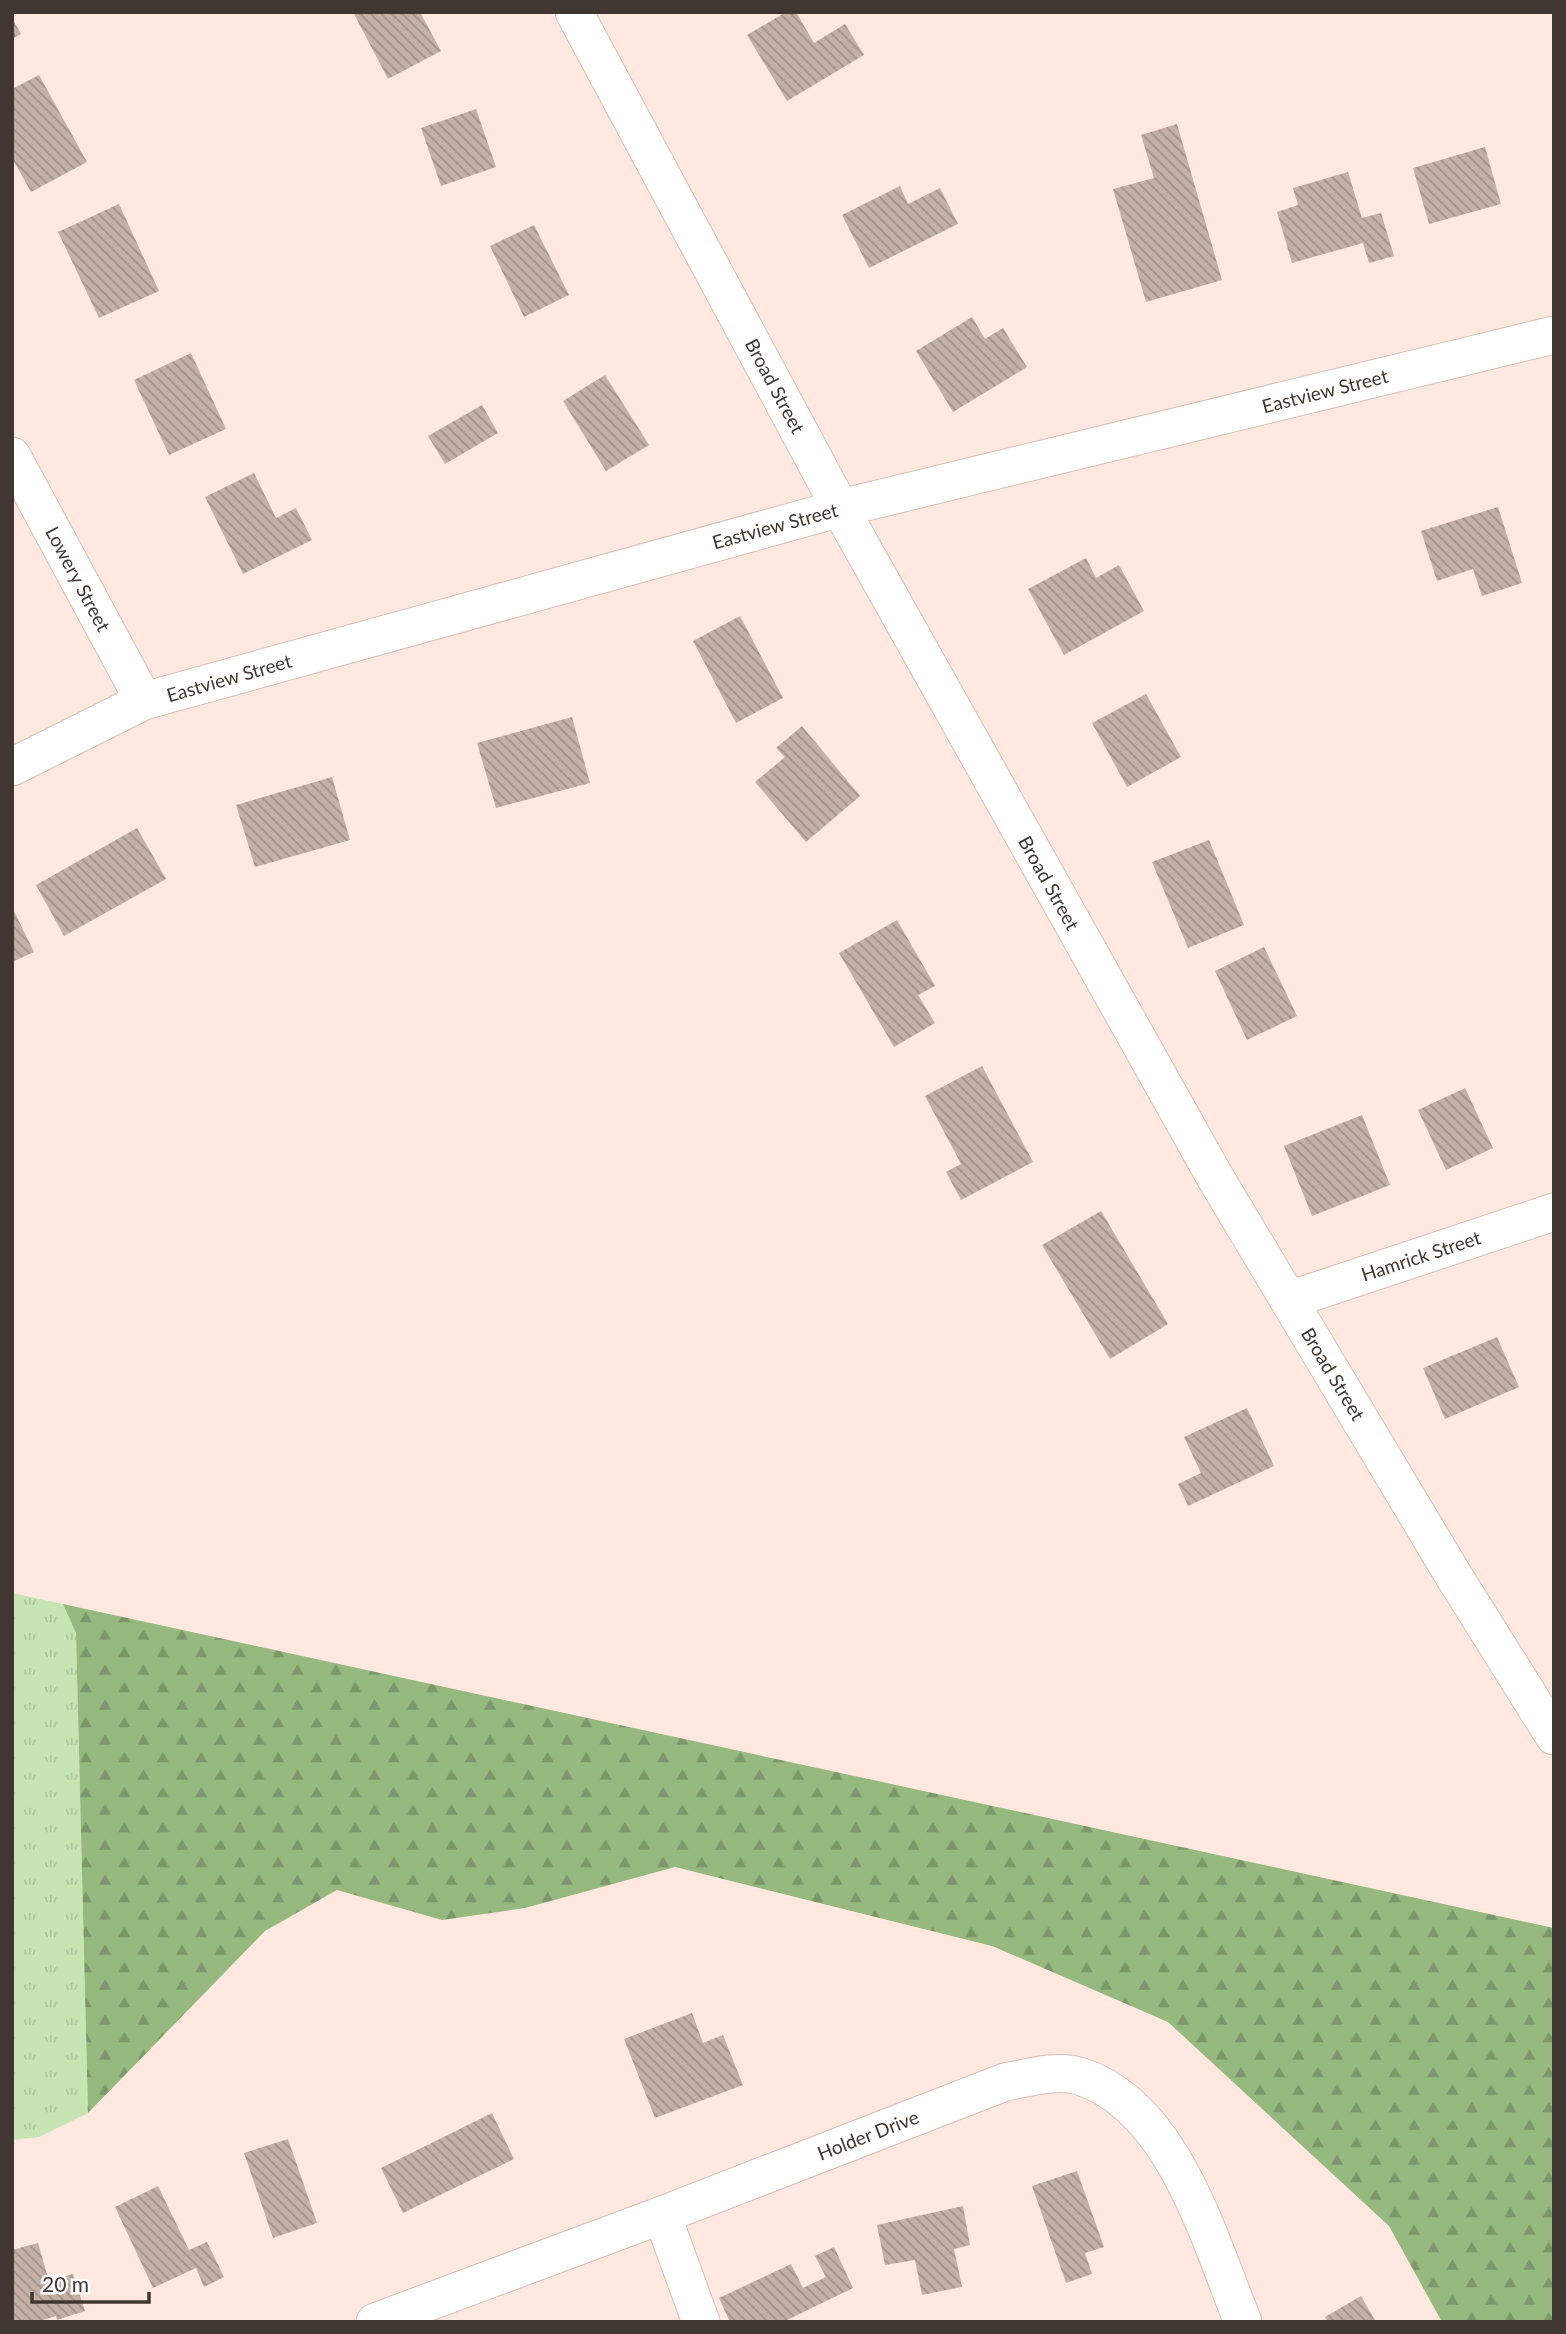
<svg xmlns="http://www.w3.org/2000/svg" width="1566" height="2334" viewBox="0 0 1566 2334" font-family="Lato,sans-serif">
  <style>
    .grass { fill: url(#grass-tufts) }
    .forest { fill: url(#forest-firs) }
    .building { fill: url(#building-back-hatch) }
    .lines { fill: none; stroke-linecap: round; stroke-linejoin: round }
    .street-casing { stroke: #d5bfb6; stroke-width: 39 }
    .street { stroke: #fff; stroke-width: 37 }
    .labels { text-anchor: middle; stroke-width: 7; stroke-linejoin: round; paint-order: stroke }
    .street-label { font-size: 19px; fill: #403733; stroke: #fff }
  </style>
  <defs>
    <pattern id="grass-tufts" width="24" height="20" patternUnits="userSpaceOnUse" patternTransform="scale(1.75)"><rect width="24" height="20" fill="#c7e5b3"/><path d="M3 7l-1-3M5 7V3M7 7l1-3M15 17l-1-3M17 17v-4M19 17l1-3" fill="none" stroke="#acc59a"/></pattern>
    <pattern id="forest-firs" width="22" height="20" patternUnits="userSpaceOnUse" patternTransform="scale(1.75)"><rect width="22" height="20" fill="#96b97f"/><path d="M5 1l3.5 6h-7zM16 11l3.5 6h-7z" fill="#7c9769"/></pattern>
    <pattern id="building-back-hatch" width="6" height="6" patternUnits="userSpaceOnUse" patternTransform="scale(1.75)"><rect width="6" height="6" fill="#c5b0a7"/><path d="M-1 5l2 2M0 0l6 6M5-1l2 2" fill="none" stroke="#a19089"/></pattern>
  </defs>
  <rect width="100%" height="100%" fill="#ffe8df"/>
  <polygon class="grass" points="12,1593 63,1604 76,1632 88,2113 39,2137 12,2140"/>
  <polygon class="forest" points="63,1604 1554,1928 1554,2322 1442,2322 1389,2226 1168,2022 992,1946 675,1867 525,1908 442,1920 337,1890 265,1931 88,2113 76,1633"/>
  <g class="building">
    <polygon points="353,12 420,12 441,51 388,79"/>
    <polygon points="786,12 796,12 814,43 845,24 864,55 787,101 747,35"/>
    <polygon points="12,18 21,34 12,39"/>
    <polygon points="39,75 87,162 31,192 12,158 12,89"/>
    <polygon points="476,109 496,167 441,186 421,128"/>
    <polygon points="1177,124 1222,280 1146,302 1113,189 1154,178 1141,135"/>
    <polygon points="1485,147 1501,204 1429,224 1413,168"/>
    <polygon points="1348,172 1362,218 1381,213 1394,256 1369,263 1363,243 1292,263 1277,212 1298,205 1293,188"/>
    <polygon points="900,186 908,204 940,188 958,224 869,268 842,215"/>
    <polygon points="119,204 159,291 99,318 58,232"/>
    <polygon points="534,225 569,295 524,317 490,246"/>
    <polygon points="972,317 985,339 1003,328 1027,367 953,412 916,351"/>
    <polygon points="191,353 226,429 169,455 134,380"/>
    <polygon points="605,375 649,445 606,471 563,401"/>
    <polygon points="482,405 498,433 445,464 428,436"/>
    <polygon points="254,473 276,518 296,508 312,540 243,574 205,497"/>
    <polygon points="1498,507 1522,583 1482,596 1473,569 1437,581 1421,531"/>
    <polygon points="1086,558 1096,578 1119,565 1144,611 1064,655 1028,589"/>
    <polygon points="740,616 783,698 736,723 693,641"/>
    <polygon points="1146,694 1181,757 1127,787 1092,723"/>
    <polygon points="572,717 590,783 496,808 477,743"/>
    <polygon points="802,726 860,796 806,842 755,782 785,757 776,748"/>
    <polygon points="332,777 350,840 255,867 236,805"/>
    <polygon points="137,828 166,879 64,936 36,885"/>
    <polygon points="1209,840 1244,925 1188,948 1152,862"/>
    <polygon points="12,907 34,952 12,962"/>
    <polygon points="897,920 935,986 918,995 935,1023 894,1047 839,953"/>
    <polygon points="1264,947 1297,1016 1247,1040 1215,971"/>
    <polygon points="982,1066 1033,1162 961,1200 946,1172 961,1164 925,1096"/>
    <polygon points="1465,1088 1493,1148 1446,1170 1418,1110"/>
    <polygon points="1362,1115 1390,1185 1312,1216 1284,1146"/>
    <polygon points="1101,1211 1168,1324 1110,1359 1042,1245"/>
    <polygon points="1497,1337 1519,1387 1445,1419 1423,1368"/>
    <polygon points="1247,1408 1274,1466 1188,1506 1178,1484 1201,1473 1184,1437"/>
    <polygon points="692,2013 703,2043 723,2035 743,2085 655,2118 624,2039"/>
    <polygon points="492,2113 514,2159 403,2213 381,2168"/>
    <polygon points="288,2139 317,2223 273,2238 244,2153"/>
    <polygon points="1077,2171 1104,2247 1085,2253 1092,2274 1066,2283 1032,2186"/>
    <polygon points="158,2186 189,2250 207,2242 224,2277 204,2287 196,2268 153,2288 115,2207"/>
    <polygon points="963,2206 970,2245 954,2249 962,2287 922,2295 915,2260 885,2265 877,2225"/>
    <polygon points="38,2243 49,2281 73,2274 85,2311 57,2320 56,2316 36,2322 12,2322 12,2250"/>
    <polygon points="834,2247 853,2288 783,2322 730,2322 719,2298 791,2264 803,2288 826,2277 815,2256"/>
    <polygon points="1361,2296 1376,2322 1328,2322 1325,2317"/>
  </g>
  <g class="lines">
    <defs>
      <g id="street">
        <polyline points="574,12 850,526 1215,1177 1452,1573 1554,1736"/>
        <polyline points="12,456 144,701"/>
        <polyline points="12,767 144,701 841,508 1554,335"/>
        <polyline points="1289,1300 1554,1212"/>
        <polyline points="662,2215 701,2322"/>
        <path d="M375,2322L662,2215L1005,2082C1027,2078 1057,2069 1079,2076C1173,2105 1209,2239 1243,2322"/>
      </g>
    </defs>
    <use href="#street" class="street-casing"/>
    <use href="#street" class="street"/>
  </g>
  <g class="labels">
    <g class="street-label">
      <text transform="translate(775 386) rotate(62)" y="7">Broad Street</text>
      <text transform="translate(1325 391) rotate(-14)" y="7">Eastview Street</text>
      <text transform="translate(775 526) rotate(-15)" y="7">Eastview Street</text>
      <text transform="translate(78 579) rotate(62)" y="7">Lowery Street</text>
      <text transform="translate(229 678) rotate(-16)" y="7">Eastview Street</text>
      <text transform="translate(1049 883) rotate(61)" y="7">Broad Street</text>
      <text transform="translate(1421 1256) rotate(-18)" y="7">Hamrick Street</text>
      <text transform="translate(1333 1374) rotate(59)" y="7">Broad Street</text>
      <text transform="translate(868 2135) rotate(-21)" y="7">Holder Drive</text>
    </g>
  </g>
  <rect width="1566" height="2334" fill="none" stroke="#403733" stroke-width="28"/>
  <path d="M32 2292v10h117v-10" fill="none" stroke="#403733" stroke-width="3.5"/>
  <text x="42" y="2292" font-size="21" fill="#403733" stroke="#ffffff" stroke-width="5" paint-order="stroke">20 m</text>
</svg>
